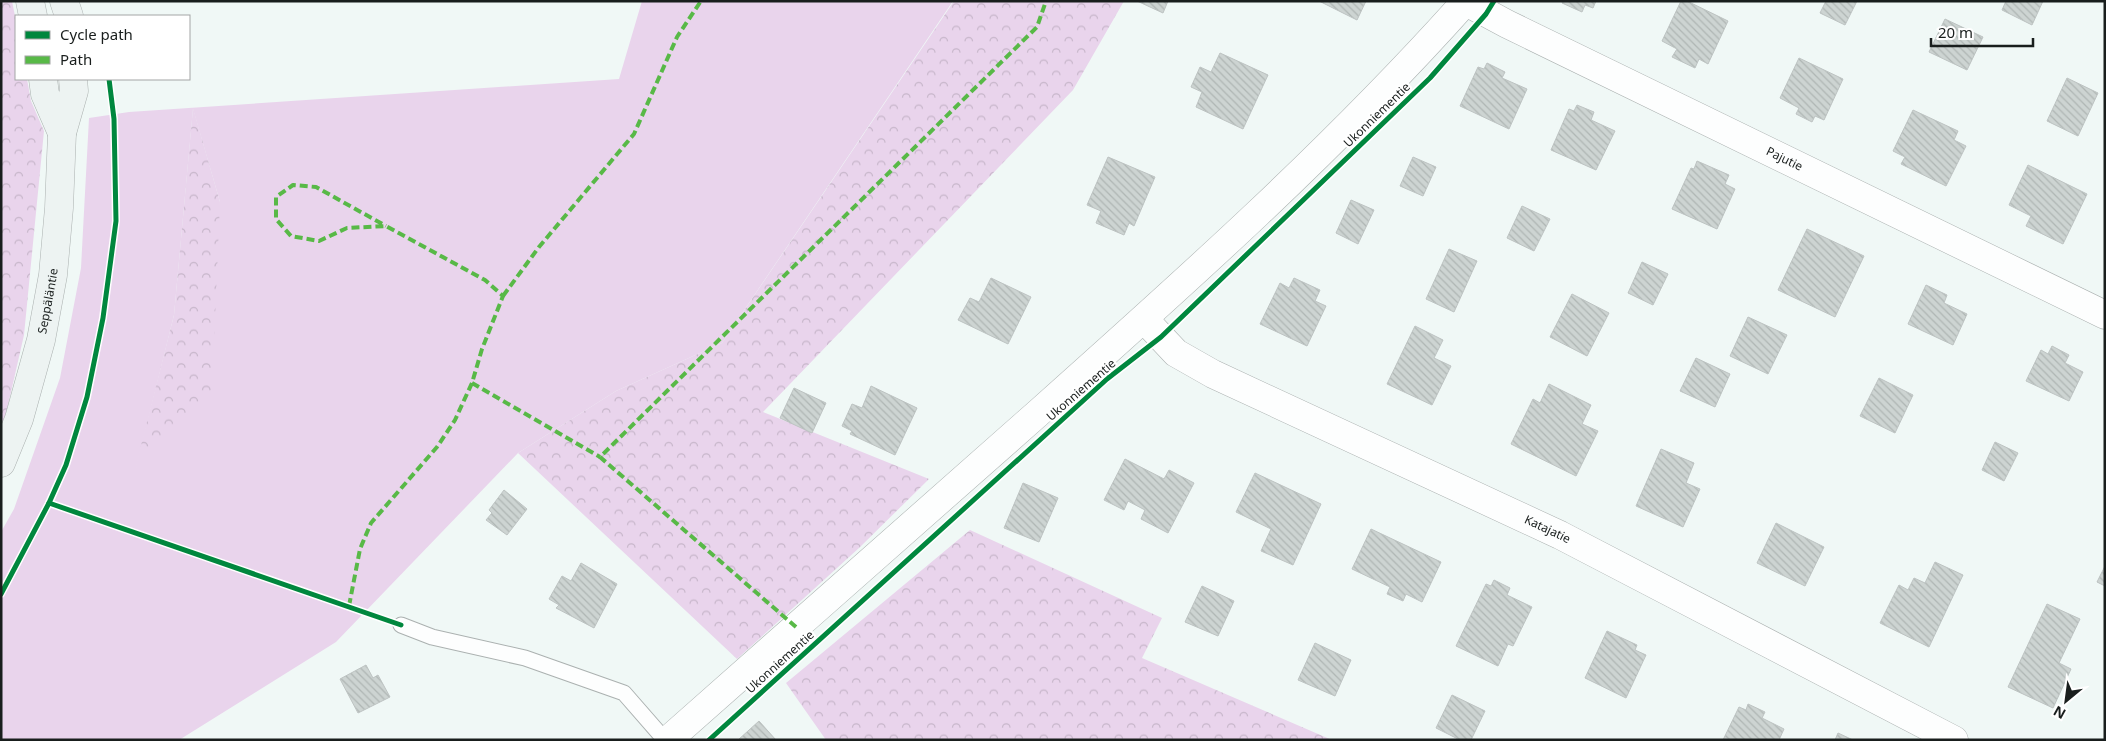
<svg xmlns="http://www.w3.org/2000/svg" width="2106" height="741" viewBox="0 0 2106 741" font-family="'Noto Sans',sans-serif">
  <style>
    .grass { fill: #e9d4ec; fill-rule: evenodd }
    .forest { fill: url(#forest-crowns) }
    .building { fill: url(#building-back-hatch); stroke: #bdc3c2 }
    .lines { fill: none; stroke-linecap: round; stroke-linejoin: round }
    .service-casing { stroke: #abb1b0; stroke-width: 17 }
    .minor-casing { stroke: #abb1b0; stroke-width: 29 }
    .secondary-casing { stroke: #abb1b0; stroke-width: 29 }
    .service { stroke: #fdfefe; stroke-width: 15 }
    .minor { stroke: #fdfefe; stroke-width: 28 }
    .secondary { stroke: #edf3f2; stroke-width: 28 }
    .quiet { stroke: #58b947; stroke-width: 4; stroke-dasharray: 8 4; stroke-linecap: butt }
    .cycleway-casing { stroke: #fff; stroke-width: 8 }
    .cycleway { stroke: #00873e; stroke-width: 5 }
    .labels { text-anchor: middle; stroke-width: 4.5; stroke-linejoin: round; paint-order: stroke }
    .street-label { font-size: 12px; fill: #191e1d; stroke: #fff }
  </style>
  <defs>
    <pattern id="forest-crowns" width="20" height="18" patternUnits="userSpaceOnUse" patternTransform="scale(1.25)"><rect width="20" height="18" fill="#e9d4ec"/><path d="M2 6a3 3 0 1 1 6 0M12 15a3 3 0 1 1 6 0" fill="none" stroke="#c7b6ca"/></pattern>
    <pattern id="building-back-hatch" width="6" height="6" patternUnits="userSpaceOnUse" patternTransform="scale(1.25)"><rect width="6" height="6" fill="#cdd4d2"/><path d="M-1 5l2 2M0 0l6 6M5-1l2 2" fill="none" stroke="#afb6b4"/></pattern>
  </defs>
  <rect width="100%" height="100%" fill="#f0f8f6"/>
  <path class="grass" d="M642,1H953L722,343L616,391L518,453L336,642L179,740H1V532L14,509L60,378L81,268L89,118L129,112L619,79ZM193,109L220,202L136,468L174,315Z"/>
  <g class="forest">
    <polygon points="1,1 12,1 16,21 16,79 27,79 31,101 44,131 24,335 6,414 1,425"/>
    <polygon points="954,1 1124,1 1073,90 763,412 929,479 859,548 737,659 518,453 616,391 722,343"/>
    <polygon points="193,108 220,202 212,389 135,469 174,315"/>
    <polygon points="970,530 1162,618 1142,658 1332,740 826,740 786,683"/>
  </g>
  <g class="building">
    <polygon points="1137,1 1168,1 1163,13"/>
    <polygon points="1319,1 1366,1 1357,20"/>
    <polygon points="1563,1 1596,1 1593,8 1585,5 1582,12 1562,3"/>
    <polygon points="1681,1 1687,1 1728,21 1708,64 1699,59 1695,68 1672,57 1677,49 1662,41"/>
    <polygon points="1826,1 1857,1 1845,25 1820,13"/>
    <polygon points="2006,1 2043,1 2032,25 2002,10"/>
    <polygon points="1945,19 1983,37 1967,70 1929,52"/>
    <polygon points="1220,53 1268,75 1243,129 1196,107 1202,92 1191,87 1200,67 1211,72"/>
    <polygon points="1799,58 1843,79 1824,120 1815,116 1812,122 1796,114 1799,108 1780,98"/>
    <polygon points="1487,63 1505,72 1502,78 1527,89 1509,129 1460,106 1478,67 1484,69"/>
    <polygon points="2067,78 2098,93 2078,136 2047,121"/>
    <polygon points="1577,105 1594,112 1591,120 1615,131 1596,170 1551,150 1569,109 1574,111"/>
    <polygon points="1913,110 1958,131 1954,140 1966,146 1946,186 1901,164 1905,157 1893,151"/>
    <polygon points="1108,157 1155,177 1134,226 1129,223 1124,235 1096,223 1101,211 1087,205"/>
    <polygon points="1413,157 1436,167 1423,196 1400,186"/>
    <polygon points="1697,161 1729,175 1725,184 1735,189 1717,229 1672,209 1691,168 1694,169"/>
    <polygon points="2028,165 2087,194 2063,244 2026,226 2031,216 2009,205"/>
    <polygon points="1351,200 1374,210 1358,244 1336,233"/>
    <polygon points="1522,206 1550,219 1534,251 1507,238"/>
    <polygon points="1807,229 1864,256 1835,317 1778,290"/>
    <polygon points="1449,249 1477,261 1454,312 1426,299"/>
    <polygon points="1642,262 1668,274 1653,305 1628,293"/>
    <polygon points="991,278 1031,297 1008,344 958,320 970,298 979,302"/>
    <polygon points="1294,278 1320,290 1315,301 1326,306 1307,346 1260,324 1280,283 1289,288"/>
    <polygon points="1926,285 1947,295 1944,303 1967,314 1953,345 1908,324"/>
    <polygon points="1572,294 1609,313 1587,356 1550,337"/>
    <polygon points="1748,317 1787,335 1768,374 1730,356"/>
    <polygon points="1415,326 1443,340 1434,358 1451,366 1432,405 1387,384"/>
    <polygon points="2052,346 2069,355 2065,363 2083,372 2069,401 2026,381 2041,350 2048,354"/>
    <polygon points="1696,358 1730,374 1715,407 1680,391"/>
    <polygon points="1879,378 1913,395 1895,433 1860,416"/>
    <polygon points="1549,384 1591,405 1582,424 1598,431 1576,476 1511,444 1533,399 1540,403"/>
    <polygon points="871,386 917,408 895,455 850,434 852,431 842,426 852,404 862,408"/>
    <polygon points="794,388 826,403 812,433 780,418"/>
    <polygon points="1995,442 2018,453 2004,481 1982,470"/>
    <polygon points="1661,449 1694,463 1686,483 1700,489 1683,527 1636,506"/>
    <polygon points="1125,459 1164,479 1169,470 1194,483 1168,533 1141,519 1145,510 1128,501 1124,510 1104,500"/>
    <polygon points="1255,473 1321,504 1293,565 1261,551 1271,529 1236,512"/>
    <polygon points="1023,483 1058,498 1039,542 1004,528"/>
    <polygon points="504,490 527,509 507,535 486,520 492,513 489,510"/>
    <polygon points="1776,523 1824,547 1805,586 1757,563"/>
    <polygon points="1371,529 1441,562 1422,602 1406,594 1403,601 1387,594 1390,587 1352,569"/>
    <polygon points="1935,562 1963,575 1929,647 1880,623 1899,585 1908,590 1914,578 1925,583"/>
    <polygon points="581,563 617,584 594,628 556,608 559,605 549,599 562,576 571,581"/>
    <polygon points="2105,566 2105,586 2097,582"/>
    <polygon points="1494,580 1510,588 1507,595 1532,607 1513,646 1508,644 1498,666 1456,646 1486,584 1491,586"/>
    <polygon points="1202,586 1234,601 1218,636 1185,622"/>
    <polygon points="2047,604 2080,619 2059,663 2071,669 2053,708 2008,687"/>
    <polygon points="1607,631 1637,645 1635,650 1646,655 1626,698 1585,678"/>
    <polygon points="1315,643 1351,660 1335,696 1298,680"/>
    <polygon points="366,665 373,678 378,675 390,697 358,713 340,679"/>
    <polygon points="1452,695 1485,711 1471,740 1460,740 1436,728"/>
    <polygon points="1748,704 1765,712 1762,718 1784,729 1779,740 1723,740 1739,707 1746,710"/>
    <polygon points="759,721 776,740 738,740"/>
    <polygon points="1838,733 1853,740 1835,740"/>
  </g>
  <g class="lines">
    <defs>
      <polyline id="service" points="401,625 432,637 525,658 624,693 665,740"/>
      <g id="minor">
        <path id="s1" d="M1466,2L1507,24L2105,315"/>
        <path id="s2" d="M1144,319L1176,353L1213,374L1560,535L1954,740"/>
        <path d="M668,740C791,631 914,522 1037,414C1185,282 1334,149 1466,1"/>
      </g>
      <g id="secondary">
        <polyline points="30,1 33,16"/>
        <polyline points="64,1 69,16"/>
        <polyline points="43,79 45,94 62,133"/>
        <path id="s3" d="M1,463L19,419L41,340L53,275L59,208L62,133L74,91L73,79"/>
      </g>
    </defs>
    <use href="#service" class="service-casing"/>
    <use href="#minor" class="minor-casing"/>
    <use href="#secondary" class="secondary-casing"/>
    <use href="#service" class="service"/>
    <use href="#minor" class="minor"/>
    <use href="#secondary" class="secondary"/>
    <g class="quiet">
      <polyline points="503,296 539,247 634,134 677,37 701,1"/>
      <polyline points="472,383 600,457"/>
      <polyline points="349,606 360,549 371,523 437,447 455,420 472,383 482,349 503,296 485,280 386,226 347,228 319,241 291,236 276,219 276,197 293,185 316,187 386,226"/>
      <polyline points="796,627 600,457 1037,27 1046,1"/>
    </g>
    <defs>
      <g id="cycleway">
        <polyline points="49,503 401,625"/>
        <polyline points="1,594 49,503 66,465 87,397 103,318 116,221 114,119 109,79"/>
        <polyline points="709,740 1107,379 1161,337 1430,78 1486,14 1494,1"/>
      </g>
    </defs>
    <use href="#cycleway" class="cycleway-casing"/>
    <use href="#cycleway" class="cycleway"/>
  </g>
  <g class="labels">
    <g class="street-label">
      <text transform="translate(1377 115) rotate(-44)" y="4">Ukonniementie</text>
      <text dy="4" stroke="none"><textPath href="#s1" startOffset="355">Pajutie</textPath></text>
      <text dy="4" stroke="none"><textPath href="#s3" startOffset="169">Seppäläntie</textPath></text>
      <text transform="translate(1081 390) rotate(-41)" y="4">Ukonniementie</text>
      <text dy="4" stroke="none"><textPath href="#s2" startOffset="458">Katajatie</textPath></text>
      <text transform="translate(780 662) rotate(-42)" y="4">Ukonniementie</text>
    </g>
  </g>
  <rect width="2106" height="741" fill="none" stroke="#191e1d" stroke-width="5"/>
  <rect x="15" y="15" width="175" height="65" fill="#ffffff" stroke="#a3a5a5"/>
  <rect x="25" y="31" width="25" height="8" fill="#00873e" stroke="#a3a5a5"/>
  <text x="60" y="40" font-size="15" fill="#191e1d">Cycle path</text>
  <rect x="25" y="56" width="25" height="8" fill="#58b947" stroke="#a3a5a5"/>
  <text x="60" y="65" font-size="15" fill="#191e1d">Path</text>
  <g transform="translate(2066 701) rotate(209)" stroke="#ffffff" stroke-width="4" paint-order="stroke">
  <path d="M0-4L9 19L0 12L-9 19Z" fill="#191e1d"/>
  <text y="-8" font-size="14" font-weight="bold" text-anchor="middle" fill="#191e1d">N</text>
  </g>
  <path d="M1931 38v8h102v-8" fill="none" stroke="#191e1d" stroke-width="2.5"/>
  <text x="1938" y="38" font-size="15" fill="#191e1d" stroke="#ffffff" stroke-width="4" paint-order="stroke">20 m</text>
</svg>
